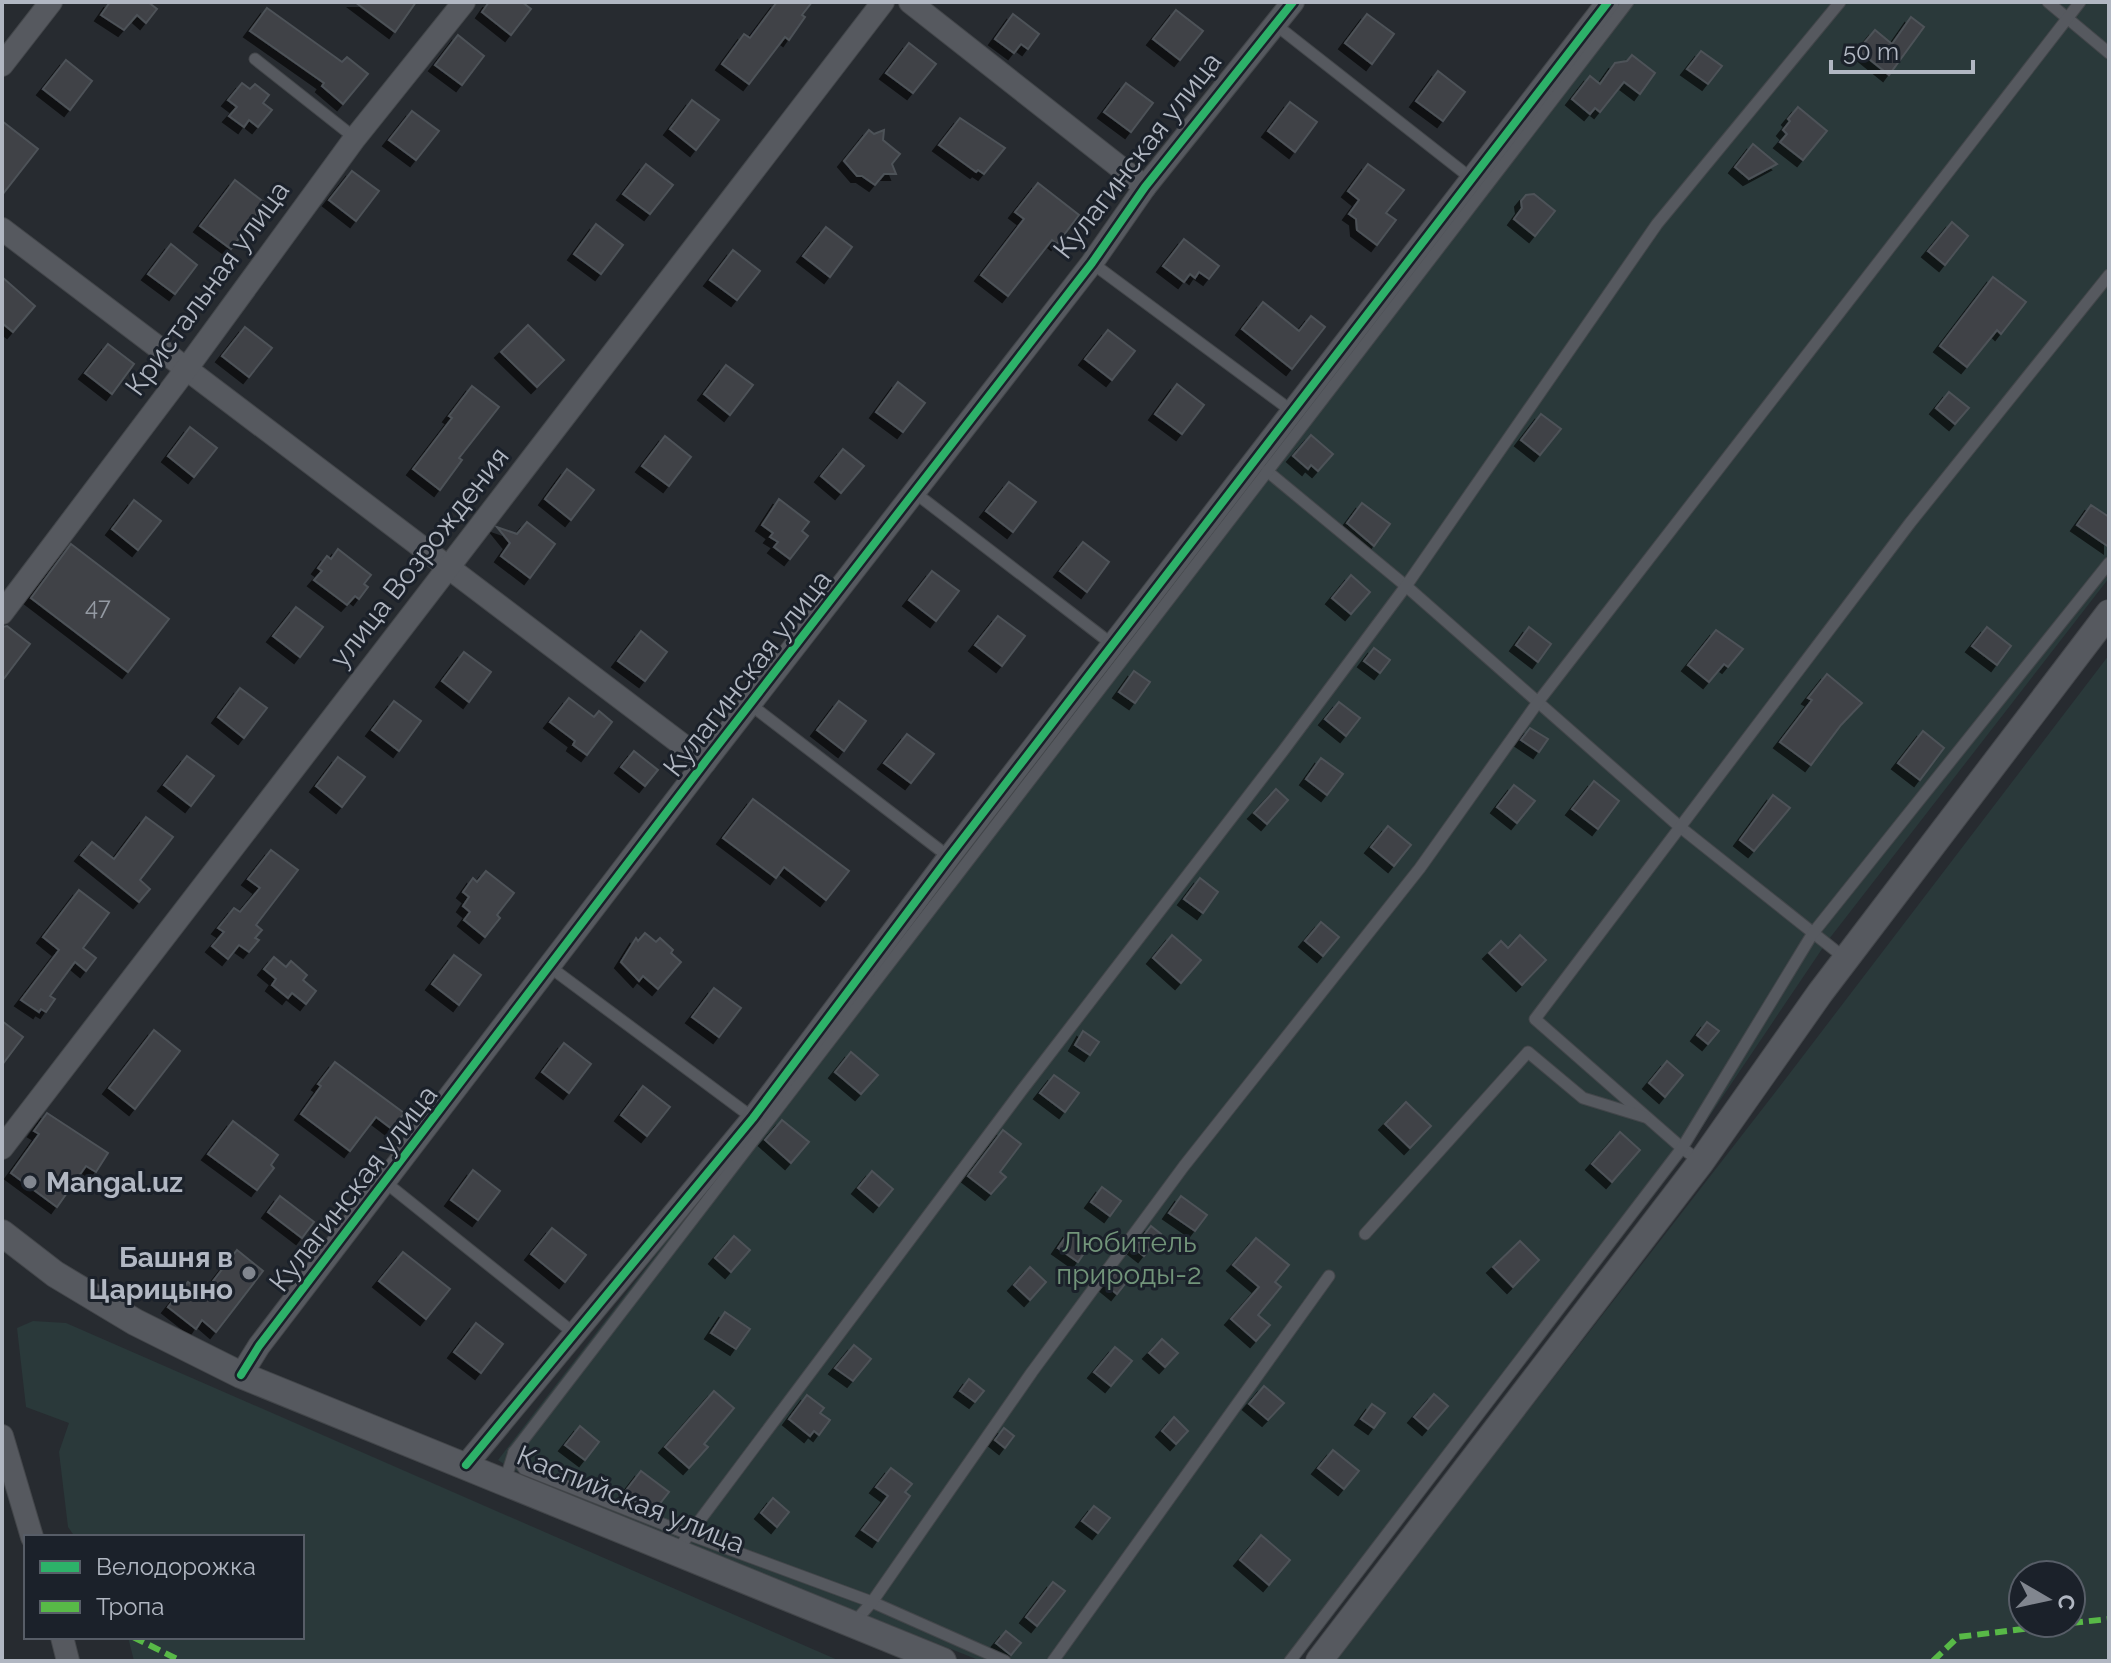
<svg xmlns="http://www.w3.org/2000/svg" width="2111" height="1663" viewBox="0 0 2111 1663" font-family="Raleway,sans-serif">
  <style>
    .green { fill: #2a393a; fill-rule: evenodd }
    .building { fill: #3f4247; stroke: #4e5258; stroke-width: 2; filter: url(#shadow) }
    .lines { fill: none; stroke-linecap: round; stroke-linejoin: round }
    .service-casing { stroke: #43464a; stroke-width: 13 }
    .minor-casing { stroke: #43464a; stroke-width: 24 }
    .tertiary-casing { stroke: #43464a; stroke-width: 28 }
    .service { stroke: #56595f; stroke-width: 11 }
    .minor { stroke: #56595f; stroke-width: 22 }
    .tertiary { stroke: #56595f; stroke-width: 26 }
    .quiet { stroke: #58b947; stroke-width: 6; stroke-dasharray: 12 6; stroke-linecap: butt }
    .cycleway-casing { stroke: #1b212a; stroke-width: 13 }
    .cycleway { stroke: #2db169; stroke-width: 8 }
    .poi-dot { fill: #81868f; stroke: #1b212a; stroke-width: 3 }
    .labels { text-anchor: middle; stroke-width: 6; stroke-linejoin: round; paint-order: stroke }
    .number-label { font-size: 24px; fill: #949aa3 }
    .street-label { font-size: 28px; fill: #b1b7c2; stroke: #1b212a }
    .poi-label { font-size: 28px; font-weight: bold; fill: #b1b7c2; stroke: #1b212a; text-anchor: start }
    .park-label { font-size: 28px; fill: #72957a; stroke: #1b212a }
  </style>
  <defs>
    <filter id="shadow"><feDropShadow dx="-6" dy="6" stdDeviation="0" flood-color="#0009"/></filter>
  </defs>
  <rect width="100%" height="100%" fill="#272b30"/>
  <g class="green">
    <polygon points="1620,2 2109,2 2109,578 1826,943 1686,1151 1298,1661 981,1661 610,1513 510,1468 498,1460"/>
    <path d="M2109,655V1661H1334L1777,1090ZM2023,1575H2071V1623H2023Z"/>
    <polygon points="33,1321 66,1323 840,1661 134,1661 128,1637 302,1637 302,1537 75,1537 68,1527 59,1452 69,1423 26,1407 17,1328"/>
  </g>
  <g class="building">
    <polygon points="110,2 148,2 157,9 146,23 137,15 124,30 101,15"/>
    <polygon points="355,2 416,2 395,32"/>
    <polygon points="489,2 522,2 531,9 511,35 482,12"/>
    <polygon points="777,2 812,2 802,15 805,17 789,40 785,37 749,84 722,64 744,34 750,38"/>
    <polygon points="267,8 342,62 347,57 368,74 343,104 322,86 324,83 250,31"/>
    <polygon points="1176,10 1203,31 1180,60 1153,39"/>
    <polygon points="1013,14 1039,34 1028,49 1021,44 1014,53 995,39"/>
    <polygon points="1367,14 1394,34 1372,64 1345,43"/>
    <polygon points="1911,17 1924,27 1889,75 1858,50 1875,30 1892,44"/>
    <polygon points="458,35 484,56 462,85 435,65"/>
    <polygon points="909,43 936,64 913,93 886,73"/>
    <polygon points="1701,51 1722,66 1708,84 1687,69"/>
    <polygon points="1632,55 1655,73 1640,94 1624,82 1600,112 1595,108 1590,114 1572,99 1590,76 1600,84 1615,63 1627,61"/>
    <polygon points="66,60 92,81 70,110 43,89"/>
    <polygon points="1438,71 1465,92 1443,121 1416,101"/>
    <polygon points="242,83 250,89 255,84 269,95 263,103 272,110 258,127 249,120 244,127 229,116 237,107 228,100"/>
    <polygon points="1126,83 1153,103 1131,132 1104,112"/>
    <polygon points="692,100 719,120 696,150 670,129"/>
    <polygon points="1290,102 1317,122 1295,152 1268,131"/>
    <polygon points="1798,107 1827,131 1803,160 1780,142 1787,134 1783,130 1790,121 1788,119"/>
    <polygon points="412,111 439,131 416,160 389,140"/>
    <polygon points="960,118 1005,148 984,174 978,170 976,172 939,145"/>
    <polygon points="2,121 38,149 2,195"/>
    <polygon points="869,130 874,134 884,130 883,140 900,154 892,164 896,174 884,174 875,185 862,176 857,176 844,161"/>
    <polygon points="1753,144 1777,164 1749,179 1735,167"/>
    <polygon points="646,164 673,185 650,214 623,194"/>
    <polygon points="1368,164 1404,190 1386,213 1396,220 1377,245 1357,230 1356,219 1349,214 1359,200 1348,191"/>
    <polygon points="352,171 379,191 356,221 329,200"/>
    <polygon points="235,180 265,203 231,249 200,226"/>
    <polygon points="1038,183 1079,215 1057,244 1052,240 1008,296 981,275 1024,219 1015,212"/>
    <polygon points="1534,194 1555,211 1535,236 1514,219 1522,208 1521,201 1526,195"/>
    <polygon points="1952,222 1968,236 1945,265 1928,251"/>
    <polygon points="596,224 623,245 601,274 574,254"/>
    <polygon points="826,227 852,247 830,277 803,256"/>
    <polygon points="1184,239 1219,266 1209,279 1199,272 1195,278 1190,274 1184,282 1163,266"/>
    <polygon points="171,244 197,265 175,294 148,274"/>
    <polygon points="733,250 760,271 737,300 710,280"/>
    <polygon points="2,277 35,306 13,332 2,323"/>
    <polygon points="1993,277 2026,302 2001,334 1997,330 1967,367 1940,346"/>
    <polygon points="1263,302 1299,331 1311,316 1325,327 1292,369 1242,329"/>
    <polygon points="528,325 564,360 537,387 501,352"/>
    <polygon points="245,327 272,348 249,377 222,356"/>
    <polygon points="1108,330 1135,351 1112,380 1085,359"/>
    <polygon points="108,344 134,364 112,394 85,373"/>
    <polygon points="726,365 753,385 730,415 704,394"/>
    <polygon points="898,382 925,403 903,432 876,412"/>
    <polygon points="1177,384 1204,405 1182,434 1155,414"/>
    <polygon points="472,386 499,407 459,458 462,460 440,490 413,469 452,418 449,416"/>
    <polygon points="1949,392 1969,408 1955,424 1936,408"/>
    <polygon points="1541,414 1561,429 1540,455 1521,440"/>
    <polygon points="190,427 217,448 194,477 168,456"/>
    <polygon points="1311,435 1333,454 1318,471 1311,465 1308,469 1293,456"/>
    <polygon points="665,436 691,457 669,486 642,466"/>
    <polygon points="843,449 864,466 841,493 821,476"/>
    <polygon points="567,469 594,490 571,520 545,499"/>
    <polygon points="1009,482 1036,502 1013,532 986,511"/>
    <polygon points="779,499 809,522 802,531 808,536 790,559 774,547 778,542 770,537 773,533 762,525"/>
    <polygon points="134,500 161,521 138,550 112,529"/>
    <polygon points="1362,503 1390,524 1374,546 1347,523"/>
    <polygon points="2091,505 2109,517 2109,547 2077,525"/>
    <polygon points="527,522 555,544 530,578 501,556 510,543 497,527 517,534"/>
    <polygon points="1083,542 1109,562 1087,592 1060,571"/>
    <polygon points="71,544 169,619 128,672 31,598"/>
    <polygon points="338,549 371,575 364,584 368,587 359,599 355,596 347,605 314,580 322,571 318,568 327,556 331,559"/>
    <polygon points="932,571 959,591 936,621 909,600"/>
    <polygon points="1351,575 1370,592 1351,614 1332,598"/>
    <polygon points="296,607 323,627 300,657 273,636"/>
    <polygon points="998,616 1025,636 1002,666 975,645"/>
    <polygon points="7,626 30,644 2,681 2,627"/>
    <polygon points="1529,627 1551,644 1538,662 1516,645"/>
    <polygon points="1987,627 2011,646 1997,665 1972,646"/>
    <polygon points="1716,630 1743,649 1728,667 1724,664 1709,682 1688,665"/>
    <polygon points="641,631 667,652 645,681 618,661"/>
    <polygon points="1374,648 1390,660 1380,673 1364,661"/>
    <polygon points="464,652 491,672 469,702 442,681"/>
    <polygon points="1134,671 1150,682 1135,703 1119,692"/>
    <polygon points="1827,674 1862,703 1841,725 1811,765 1780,742 1812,700 1808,698"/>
    <polygon points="240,688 267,708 244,738 218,717"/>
    <polygon points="569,698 594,717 599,711 612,722 587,755 573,745 575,741 550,722"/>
    <polygon points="394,701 421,721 399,751 372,730"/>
    <polygon points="839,701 866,721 844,751 817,730"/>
    <polygon points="1339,702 1360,718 1346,736 1325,719"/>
    <polygon points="1530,728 1548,739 1539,752 1521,740"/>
    <polygon points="1923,731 1944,748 1920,780 1898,763"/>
    <polygon points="907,734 934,754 911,783 884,763"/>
    <polygon points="634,751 658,770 645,786 621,767"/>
    <polygon points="187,756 214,776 191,806 164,785"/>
    <polygon points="338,757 365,777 342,807 316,786"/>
    <polygon points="1321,758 1343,774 1327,795 1306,779"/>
    <polygon points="1594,781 1619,801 1598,829 1572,809"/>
    <polygon points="1514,785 1535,801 1517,823 1497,807"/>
    <polygon points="1276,789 1288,800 1267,824 1254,813"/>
    <polygon points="1773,795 1790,808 1754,851 1740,840"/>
    <polygon points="753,799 849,871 826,900 784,867 776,878 723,838"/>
    <polygon points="146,817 173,837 140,880 150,889 139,902 81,855 92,842 114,859"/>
    <polygon points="1388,826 1411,845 1394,866 1371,847"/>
    <polygon points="271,850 298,870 256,925 262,930 255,938 259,940 249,952 239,945 228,959 212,946 224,932 218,928 234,908 240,912 260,888 248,879"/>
    <polygon points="486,871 514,893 497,915 500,918 485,937 464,920 470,912 463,906 469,897 463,892 473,878 477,882"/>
    <polygon points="1200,878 1218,892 1203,913 1184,899"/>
    <polygon points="79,890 109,913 83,948 96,958 86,971 75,962 50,996 55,999 46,1012 41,1009 39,1012 21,1000 59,950 43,937"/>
    <polygon points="1321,922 1339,937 1323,956 1305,941"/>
    <polygon points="645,933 656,942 660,938 673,950 671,953 681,962 658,989 643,976 639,981 621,962 636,938 638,941"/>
    <polygon points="1172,935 1201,960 1181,983 1153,958"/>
    <polygon points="1520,935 1546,960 1522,985 1489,953 1501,941 1508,948"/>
    <polygon points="454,955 481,975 459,1005 432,984"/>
    <polygon points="274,957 286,967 291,961 307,975 303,980 316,991 306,1004 292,993 288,998 272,985 276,979 264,969"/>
    <polygon points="714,988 741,1008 719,1037 692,1017"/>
    <polygon points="2,1021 23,1037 2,1065"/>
    <polygon points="1707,1022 1719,1031 1708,1044 1697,1035"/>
    <polygon points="154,1030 180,1051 135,1109 109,1088"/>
    <polygon points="1083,1031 1099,1042 1090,1055 1075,1045"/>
    <polygon points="564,1043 591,1064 569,1093 542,1072"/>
    <polygon points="851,1052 878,1075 861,1094 835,1072"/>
    <polygon points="1667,1061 1683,1075 1665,1097 1649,1083"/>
    <polygon points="335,1062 404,1113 392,1129 376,1117 350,1151 301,1114 321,1086 318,1084"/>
    <polygon points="1054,1075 1079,1093 1065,1112 1040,1093"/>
    <polygon points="643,1086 670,1107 647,1136 621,1115"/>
    <polygon points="1406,1102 1431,1126 1410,1148 1385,1124"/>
    <polygon points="47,1113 108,1153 96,1172 86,1166 57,1207 11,1173 39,1134 34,1131"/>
    <polygon points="782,1120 809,1142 791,1163 765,1140"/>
    <polygon points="233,1121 278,1155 271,1165 274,1168 257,1190 208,1154"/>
    <polygon points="1003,1130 1021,1144 1000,1172 1006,1177 991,1194 968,1176"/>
    <polygon points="1620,1132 1640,1150 1612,1182 1592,1164"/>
    <polygon points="473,1170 500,1191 478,1220 451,1200"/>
    <polygon points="872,1171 893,1189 879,1206 858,1188"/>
    <polygon points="1102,1187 1121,1201 1110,1216 1091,1202"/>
    <polygon points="280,1196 314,1222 302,1238 268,1212"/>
    <polygon points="1181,1196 1207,1215 1195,1231 1169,1213"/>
    <polygon points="1151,1226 1161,1234 1144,1256 1134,1248"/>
    <polygon points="552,1228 586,1255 565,1282 531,1254"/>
    <polygon points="1069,1232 1089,1246 1078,1262 1058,1248"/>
    <polygon points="734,1236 750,1250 731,1272 715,1258"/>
    <polygon points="1256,1238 1289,1265 1275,1282 1281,1287 1258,1315 1270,1325 1256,1341 1231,1319 1259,1287 1233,1265"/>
    <polygon points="1520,1241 1539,1260 1513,1287 1493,1267"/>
    <polygon points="237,1250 263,1271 216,1332 202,1320 196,1329 168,1307 188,1282 203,1294"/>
    <polygon points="403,1252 450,1289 426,1319 379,1281"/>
    <polygon points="1030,1267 1046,1282 1030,1300 1014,1285"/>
    <polygon points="1116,1272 1128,1280 1117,1294 1106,1285"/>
    <polygon points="725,1312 750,1329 736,1349 711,1333"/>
    <polygon points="476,1323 503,1344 481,1373 454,1352"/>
    <polygon points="1162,1339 1178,1353 1165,1367 1149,1353"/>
    <polygon points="854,1345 871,1359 853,1381 835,1368"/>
    <polygon points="1115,1347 1132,1361 1111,1386 1094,1372"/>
    <polygon points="969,1379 984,1391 975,1402 960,1391"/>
    <polygon points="1264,1386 1284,1403 1268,1420 1249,1404"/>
    <polygon points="714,1391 734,1408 704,1444 708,1447 689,1468 665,1447"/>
    <polygon points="1434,1394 1448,1406 1428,1429 1414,1417"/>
    <polygon points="807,1395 824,1408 820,1413 830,1420 819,1435 814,1431 810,1436 789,1419"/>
    <polygon points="1372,1404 1385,1413 1374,1428 1361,1419"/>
    <polygon points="1174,1417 1188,1431 1176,1444 1162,1431"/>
    <polygon points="580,1426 599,1442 585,1460 565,1445"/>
    <polygon points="1004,1428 1014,1436 1005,1448 995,1440"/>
    <polygon points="1333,1450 1359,1471 1344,1489 1318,1468"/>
    <polygon points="891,1468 912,1484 905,1492 910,1496 878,1541 862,1530 888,1496 876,1487"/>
    <polygon points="641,1471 669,1492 654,1511 641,1506 624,1493"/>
    <polygon points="773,1498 789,1512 777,1527 761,1513"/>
    <polygon points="1094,1506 1110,1518 1098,1533 1082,1521"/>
    <polygon points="1261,1535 1290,1560 1269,1585 1240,1560"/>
    <polygon points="1053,1582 1065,1591 1037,1626 1026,1617"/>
    <polygon points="1006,1631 1021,1643 1011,1655 996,1643"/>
  </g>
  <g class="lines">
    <defs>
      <g id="service">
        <polyline points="2048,2 2109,53"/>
        <polyline points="1276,25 1472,179"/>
        <polyline points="255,59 355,138"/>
        <polyline points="1092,263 1293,412"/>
        <polyline points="1267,471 1406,586 1680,827 1846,959"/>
        <polyline points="914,492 1113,645"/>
        <polyline points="751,705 949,857"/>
        <polyline points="550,967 753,1118"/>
        <polyline points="1701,1162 1682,1148 1535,1019 1910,523 2109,275"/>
        <polyline points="385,1182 575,1334"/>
        <polyline points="1365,1234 1528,1052 1583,1098 1645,1117"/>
        <polyline points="514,1452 524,1469 688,1534 872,1602 1005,1661"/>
        <polyline points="505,1481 514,1452 1628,2"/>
        <polyline points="676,1552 1022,1090 1283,751 1406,586 1657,224 1840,2"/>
        <polyline points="853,1624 872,1602 1032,1372 1184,1166 1420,868 1538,702 2080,2"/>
        <polyline points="1053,1661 1329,1276"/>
        <polyline points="1290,1661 1682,1148 1813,933 2109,563"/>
      </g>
      <g id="minor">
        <polyline points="910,2 1145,187"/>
        <polyline points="2,65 51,2"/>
        <polyline points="2,229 705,762"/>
        <polyline points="2,613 187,368 355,138 464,2"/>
        <polyline points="2,1148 883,2"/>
        <polyline points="241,1375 259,1346 705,762 1092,263 1145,187 1293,2"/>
        <polyline points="2,1436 32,1537"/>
        <polyline points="466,1465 753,1118 949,857 1608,2"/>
        <polyline points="62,1637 68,1661"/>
      </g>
      <g id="tertiary">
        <polyline points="2,1233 55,1274 135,1322 241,1375 943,1661"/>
        <polyline points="1319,1661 1701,1162 1820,993 2109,613"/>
      </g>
    </defs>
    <use href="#service" class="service-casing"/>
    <use href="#minor" class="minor-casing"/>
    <use href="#tertiary" class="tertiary-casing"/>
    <use href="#service" class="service"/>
    <use href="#minor" class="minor"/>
    <use href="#tertiary" class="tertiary"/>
    <g class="quiet">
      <polyline points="2071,1623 2109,1619"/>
      <polyline points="133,1637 181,1661"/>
      <polyline points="1933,1661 1958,1637 2071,1623"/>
    </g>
    <defs>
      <g id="cycleway">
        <polyline points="241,1375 259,1346 705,762 1092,263 1145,187 1293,2"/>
        <polyline points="466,1465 753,1118 949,857 1608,2"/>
      </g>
    </defs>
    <use href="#cycleway" class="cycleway-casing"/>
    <use href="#cycleway" class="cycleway"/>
  </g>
  <g class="poi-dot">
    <circle cx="30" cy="1182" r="8"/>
    <circle cx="249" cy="1273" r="8"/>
  </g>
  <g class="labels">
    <g class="number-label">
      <text x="98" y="615">47</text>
    </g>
    <g class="street-label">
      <text transform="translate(1137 155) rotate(-52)" y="10">Кулагинская улица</text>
      <text transform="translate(207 288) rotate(-54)" y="10">Кристальная улица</text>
      <text transform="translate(419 557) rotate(-52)" y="10">улица Возрождения</text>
      <text transform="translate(747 673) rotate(-52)" y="10">Кулагинская улица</text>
      <text transform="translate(353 1188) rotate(-52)" y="10">Кулагинская улица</text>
      <text transform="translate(631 1499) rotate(22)" y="10">Каспийская улица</text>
    </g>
    <g class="poi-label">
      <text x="46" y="1192">Mangal.uz</text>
      <text x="233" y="1267" text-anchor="end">Башня в<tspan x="233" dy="32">Царицыно</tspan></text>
    </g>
    <g class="park-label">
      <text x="1129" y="1252">Любитель<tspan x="1129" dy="32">природы-2</tspan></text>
    </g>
  </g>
  <rect width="2111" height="1663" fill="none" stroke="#b1b7c2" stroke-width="8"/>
  <rect x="24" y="1535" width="280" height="104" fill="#1b212a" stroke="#575d67" stroke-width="2"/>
  <rect x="40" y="1561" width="40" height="12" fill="#2db169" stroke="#575d67" stroke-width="2"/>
  <text x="96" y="1575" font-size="24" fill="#b1b7c2">Велодорожка</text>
  <rect x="40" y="1601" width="40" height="12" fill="#58b947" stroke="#575d67" stroke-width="2"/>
  <text x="96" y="1615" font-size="24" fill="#b1b7c2">Тропа</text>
  <g transform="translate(2047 1599) rotate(99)"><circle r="38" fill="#1b212a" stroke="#575d67" stroke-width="2"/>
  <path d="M0-6L14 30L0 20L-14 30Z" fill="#81868f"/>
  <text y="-12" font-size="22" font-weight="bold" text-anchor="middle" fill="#b1b7c2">С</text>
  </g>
  <path d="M1831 60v12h142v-12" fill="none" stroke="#b1b7c2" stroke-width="4"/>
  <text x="1843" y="60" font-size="24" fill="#b1b7c2" stroke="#1b212a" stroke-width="6" paint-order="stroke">50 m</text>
</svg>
